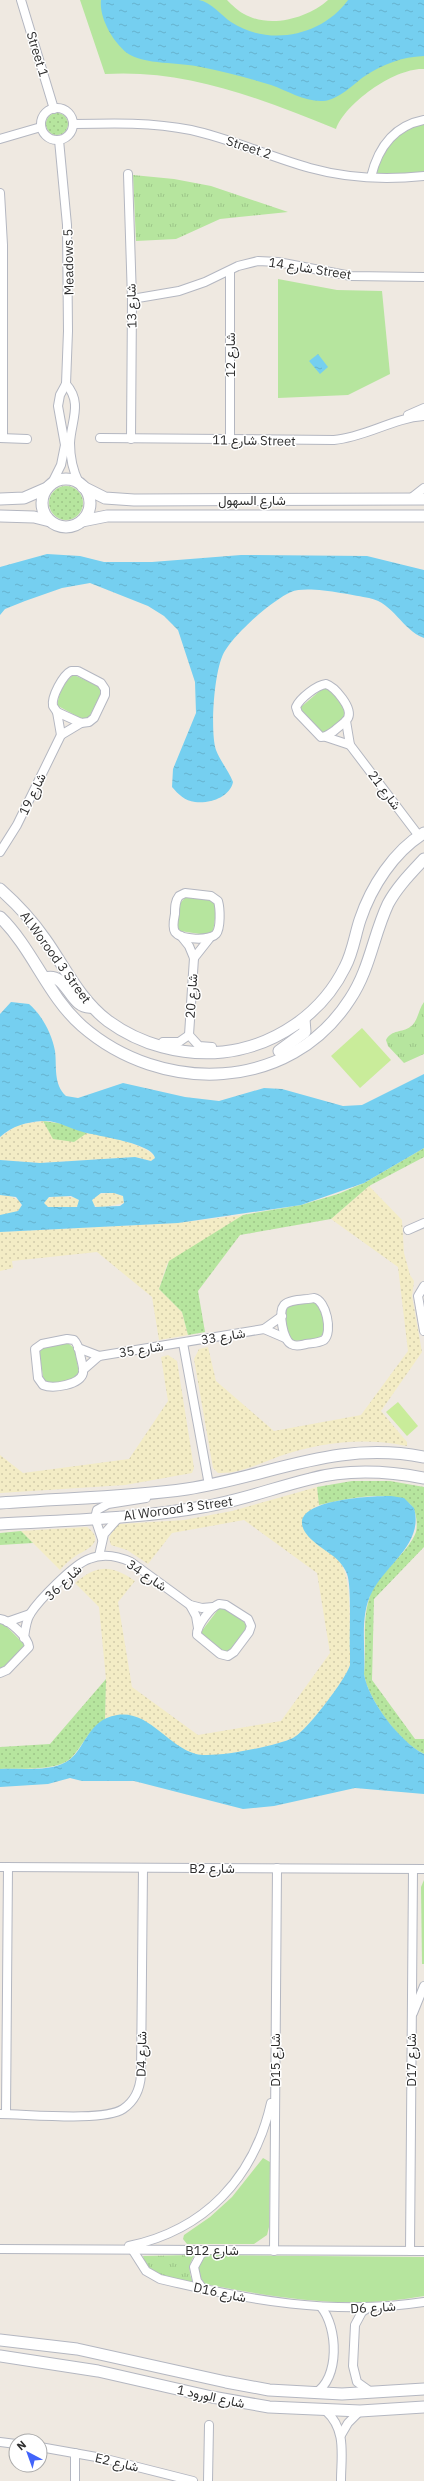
<svg xmlns="http://www.w3.org/2000/svg" width="424" height="2481" viewBox="0 0 424 2481" font-family="'IBM Plex Sans',Vazirmatn,sans-serif">
  <style>
    .grass { fill: url(#grass-tufts) }
    .sand { fill: url(#sand-dots) }
    .park { fill: #b6e59e }
    .garden { fill: url(#garden-dots) }
    .pitch { fill: #c9ec9a }
    .water { fill: url(#water-ripples); fill-rule: evenodd }
    .lines { fill: none; stroke-linecap: round; stroke-linejoin: round }
    .street-casing { stroke: #b4b7c1; stroke-width: 10 }
    .secondary-casing { stroke: #b4b7c1; stroke-width: 13 }
    .street { stroke: #fff; stroke-width: 8 }
    .secondary { stroke: #fff; stroke-width: 11 }
    .labels { text-anchor: middle; stroke-width: 3; stroke-linejoin: round; paint-order: stroke }
    .street-label { font-size: 13px; fill: #2e2e2e; stroke: #fff }
  </style>
  <defs>
    <pattern id="grass-tufts" width="24" height="20" patternUnits="userSpaceOnUse"><rect width="24" height="20" fill="#b6e59e"/><path d="M3 7l-1-3M5 7V3M7 7l1-3M15 17l-1-3M17 17v-4M19 17l1-3" fill="none" stroke="#9dc588"/></pattern>
    <pattern id="sand-dots" width="8" height="8" patternUnits="userSpaceOnUse"><rect width="8" height="8" fill="#f3ecc5"/><path d="M2 2h.1M6 6h.1" fill="none" stroke="#d1cbaa" stroke-width="1.8" stroke-linecap="round"/></pattern>
    <pattern id="garden-dots" width="8" height="8" patternUnits="userSpaceOnUse"><rect width="8" height="8" fill="#b6e59e"/><path d="M2 2h.1M6 6h.1" fill="none" stroke="#9dc588" stroke-width="1.8" stroke-linecap="round"/></pattern>
    <pattern id="water-ripples" width="26" height="14" patternUnits="userSpaceOnUse"><rect width="26" height="14" fill="#75cff0"/><path d="M2 4q2-2 4 0t4 0M15 11q2-2 4 0t4 0" fill="none" stroke="#66b2ce"/></pattern>
  </defs>
  <rect width="100%" height="100%" fill="#efe9e1"/>
  <g class="grass">
    <polygon points="133,175 174,179 211,186 288,212 220,219 176,239 136,241"/>
    <path d="M424,1002V1054L404,1063L388,1046L386,1040C392,1029 402,1033 410,1027C418,1022 418,1010 424,1002Z"/>
    <path d="M195,2255C187,2265 189,2276 195,2286C178,2279 146,2277 143,2256Z"/>
  </g>
  <g class="sand">
    <path d="M43,1121L53,1138L74,1142C78,1138 83,1134 87,1133C99,1132 154,1147 155,1158L151,1161L135,1157L40,1163L0,1160V1137L18,1125Z"/>
    <path d="M369,1186L402,1220L404,1253L410,1275L414,1281L412,1296L422,1352L381,1411L407,1442V1446C363,1437 322,1442 280,1456C261,1463 239,1474 218,1473L213,1468L194,1359L199,1349L208,1347L216,1381L274,1431L361,1415L408,1351L398,1267L331,1219Z"/>
    <polygon points="114,1193 123,1196 124,1203 99,1208 92,1204 92,1200 97,1194"/>
    <polygon points="0,1195 10,1196 20,1201 21,1208 15,1213 0,1215"/>
    <path d="M62,1196L76,1198L80,1202L79,1205C72,1211 51,1211 44,1204L47,1198Z"/>
    <polygon points="243,1215 167,1264 159,1289 182,1312 188,1335 159,1340 152,1297 97,1252 12,1261 13,1268 0,1271 0,1232 178,1223"/>
    <polygon points="168,1355 177,1361 194,1468 192,1473 125,1485 0,1493 0,1455 23,1473 129,1459 168,1401 161,1357"/>
    <path d="M317,1487L319,1505L312,1509L303,1527C311,1542 328,1549 339,1561C353,1576 349,1630 350,1652C350,1656 350,1661 350,1665C346,1679 306,1732 293,1738C276,1746 217,1758 198,1755C163,1748 145,1700 105,1720L106,1679L99,1607L75,1583C97,1565 110,1564 135,1581L118,1602L132,1687L198,1735L281,1721L330,1653L317,1573L244,1520L172,1533L148,1564L127,1550L111,1545L109,1538L114,1528L120,1524L184,1520L232,1511Z"/>
    <path d="M87,1527C106,1541 88,1549 77,1555C71,1559 65,1564 60,1570L21,1531Z"/>
  </g>
  <g class="park">
    <path d="M80,0H227C232,5 238,11 244,14C270,29 308,18 328,0H424V69C396,67 345,103 336,129C262,99 187,69 105,74Z"/>
    <polygon points="424,120 424,174 371,177 393,134"/>
    <polygon points="278,279 337,290 382,291 390,374 348,395 278,398"/>
    <path d="M74,675L99,686L102,692L88,719H82L58,706C56,698 66,678 74,675Z"/>
    <polygon points="328,688 346,708 345,718 322,734 301,711 301,707 322,689"/>
    <polygon points="187,896 211,898 217,906 213,932 207,935 180,931 177,925 180,903"/>
    <path d="M314,1302L321,1307L325,1332L318,1339L293,1341C285,1333 283,1316 287,1306Z"/>
    <path d="M68,1343L75,1349L79,1374C71,1382 55,1386 44,1382L39,1352L44,1347Z"/>
    <path d="M220,1607C229,1609 245,1619 247,1628L232,1651L226,1654L202,1635L201,1632Z"/>
    <polygon points="0,1623 5,1625 25,1645 24,1648 7,1667 0,1669"/>
    <polygon points="424,1880 424,1964 422,1964 421,1887"/>
    <polygon points="263,2158 270,2162 269,2227 267,2235 254,2244 187,2244 183,2239 184,2235 210,2217 232,2197"/>
    <path d="M209,2255L424,2257V2296C350,2310 277,2298 205,2284C196,2274 196,2261 209,2255Z"/>
  </g>
  <g class="garden">
    <circle cx="57" cy="124" r="11"/>
    <circle cx="66" cy="503" r="17"/>
    <polygon points="43,1121 64,1124 87,1133 74,1142 53,1139"/>
    <polygon points="424,1148 424,1157 369,1186 331,1219 240,1235 198,1291 205,1332 188,1335 182,1312 159,1289 169,1261 243,1215 301,1205 338,1194 364,1183"/>
    <path d="M352,1481H390L424,1487V1547L374,1599L372,1680L415,1739H424V1754C400,1743 368,1700 364,1674C367,1647 361,1619 371,1593C379,1573 409,1552 416,1532C417,1528 417,1521 416,1517C414,1482 340,1500 319,1505L317,1487Z"/>
    <polygon points="21,1531 33,1543 0,1545 0,1533"/>
    <path d="M106,1679L105,1720C87,1731 86,1741 73,1756C60,1772 20,1768 0,1769V1747L50,1744Z"/>
  </g>
  <g class="pitch">
    <polygon points="362,1028 391,1060 360,1088 331,1056"/>
    <polygon points="398,1402 418,1426 407,1436 386,1412"/>
  </g>
  <g class="water">
    <path d="M101,0C123,0 146,0 168,0C178,0 189,0 199,0C211,2 222,16 231,22C269,47 322,36 348,0H424V56C402,57 383,64 365,76C353,84 339,100 323,101C305,102 288,91 271,85C248,78 225,72 201,67C181,62 143,65 127,53C113,42 99,18 101,0Z"/>
    <polygon points="318,354 328,367 320,374 309,361"/>
    <path d="M47,554L80,556L104,562H152L241,555L367,556L424,570V638C402,630 394,603 369,598C351,595 307,585 291,592C272,600 229,638 222,657C214,676 210,731 216,750C220,761 229,771 233,782C230,797 210,804 195,802C185,801 178,794 172,787L173,769L196,713L195,682L178,630L164,616L148,606L90,583L62,588L25,601L5,609L0,615V567Z"/>
    <path d="M11,1002L29,1004C42,1015 52,1034 55,1051C57,1066 53,1084 66,1096L78,1098L123,1083L185,1097L219,1101L264,1088L282,1089L343,1106L362,1105L424,1074V1148L364,1183L301,1205L178,1223L0,1232V1215L18,1211L22,1205L16,1197L0,1195V1160L40,1163L135,1157L151,1161L155,1158C153,1143 96,1136 83,1132C68,1128 58,1120 42,1121C27,1122 12,1126 0,1137V1014ZM101,1193H114L123,1196L124,1203L120,1206L95,1207L92,1200ZM71,1196L79,1200L77,1207H48L44,1203L49,1197Z"/>
    <path d="M391,1496L404,1498L414,1508C424,1544 386,1564 372,1592C359,1616 366,1648 364,1674C368,1700 400,1742 424,1754V1794L355,1788L274,1806L243,1809L134,1781H82L70,1778L48,1784L0,1787V1769C19,1768 49,1772 66,1762C85,1752 86,1720 117,1715C149,1710 167,1746 196,1754C213,1759 276,1746 293,1738C306,1732 346,1679 350,1665C350,1661 350,1656 350,1652C349,1635 352,1587 347,1574C340,1555 320,1550 308,1536C277,1499 374,1496 391,1496Z"/>
  </g>
  <g class="lines">
    <defs>
      <g id="street">
        <polyline points="21,0 54,109"/>
        <circle cx="57" cy="124" r="16"/>
        <path d="M73,124C113,123 152,122 191,130C232,139 270,157 310,168C346,178 386,180 424,176"/>
        <polyline points="0,139 41,127"/>
        <polyline points="128,174 132,299 131,439"/>
        <path d="M371,177C378,148 393,126 424,120"/>
        <polyline points="0,193 3,245 3,438"/>
        <polyline points="230,271 230,439"/>
        <polyline points="132,299 179,291 205,282 238,266 258,261 278,262 351,276 424,277"/>
        <path d="M66,384C83,403 71,421 70,443C70,458 73,471 79,483"/>
        <polyline points="408,415 424,408"/>
        <polyline points="0,438 27,439"/>
        <path d="M100,438L334,440C366,437 393,418 424,416"/>
        <polyline points="52,483 61,465 65,445 58,406 60,395 66,384 68,331 67,225 59,140"/>
        <polyline points="410,499 424,488"/>
        <path d="M71,671H78L101,683L105,689V695L94,718L89,722L81,723L57,712L53,706C51,697 63,675 71,671Z"/>
        <path d="M326,684C335,687 353,708 348,718C345,723 338,727 334,731C329,734 326,737 321,737L298,713L296,707C300,698 317,685 326,684Z"/>
        <polyline points="57,712 61,735"/>
        <polyline points="346,721 350,745 419,836"/>
        <polyline points="326,737 350,745"/>
        <polyline points="0,852 17,825 61,735 81,723"/>
        <path d="M185,893L211,896L218,901C220,908 221,928 216,934C210,941 181,940 175,932C172,927 174,919 175,914C175,907 175,901 179,896Z"/>
        <polyline points="181,936 189,946 194,958 189,1035 199,1046 212,1047"/>
        <polyline points="194,958 209,939"/>
        <polyline points="163,1042 179,1042 189,1035"/>
        <polyline points="408,1230 424,1223"/>
        <polyline points="424,1286 418,1296 424,1331"/>
        <path d="M314,1298C326,1300 333,1332 324,1340C319,1343 312,1343 306,1344C301,1345 296,1347 291,1344C283,1340 278,1312 284,1305C290,1299 306,1300 314,1298Z"/>
        <polyline points="264,1329 285,1338"/>
        <path d="M67,1339L74,1340C78,1344 79,1349 80,1354C81,1360 84,1368 83,1373C80,1385 53,1389 43,1385L38,1378L35,1349L42,1344Z"/>
        <polyline points="183,1343 209,1485"/>
        <polyline points="78,1348 99,1356"/>
        <polyline points="83,1370 99,1356 264,1329 282,1316"/>
        <polyline points="102,1539 95,1518 97,1510 108,1504 146,1498"/>
        <polyline points="99,1556 104,1534 120,1516"/>
        <path d="M219,1604L226,1605L248,1619L251,1626L249,1632L234,1652L228,1656L220,1654L197,1635C196,1626 211,1607 219,1604Z"/>
        <polyline points="190,1605 196,1616 198,1628"/>
        <path d="M0,1619C9,1620 28,1637 29,1647L7,1670L0,1673"/>
        <polyline points="7,1622 30,1614"/>
        <path d="M24,1638C25,1630 26,1621 30,1614C39,1600 74,1564 89,1559C103,1553 118,1556 131,1562L190,1605L202,1608L213,1607"/>
        <polyline points="0,1867 424,1869"/>
        <polyline points="413,2013 424,1986"/>
        <path d="M0,2114C27,2114 103,2122 123,2109C135,2101 140,2089 141,2075L143,1868"/>
        <polyline points="6,2114 8,1867"/>
        <path d="M129,2246C205,2230 254,2178 271,2103"/>
        <polyline points="0,2249 424,2251"/>
        <path d="M132,2249L146,2271L160,2279C248,2300 333,2316 424,2302"/>
        <polyline points="274,2251 277,1868"/>
        <polyline points="410,2251 413,1869"/>
        <polyline points="203,2289 197,2281 194,2267 201,2254 209,2250"/>
        <polyline points="368,2308 362,2312 355,2325 353,2366 357,2382 371,2392"/>
        <path d="M315,2393C340,2379 338,2327 321,2307"/>
        <path d="M326,2411C347,2430 341,2456 341,2481"/>
        <polyline points="341,2435 348,2423 360,2411"/>
        <polyline points="0,2442 16,2444"/>
        <polyline points="40,2447 102,2458 193,2481"/>
        <polyline points="75,2481 75,2453"/>
        <polyline points="208,2481 209,2425"/>
      </g>
      <g id="secondary">
        <circle cx="66" cy="503" r="24"/>
        <polyline points="83,487 105,498 134,500 424,499"/>
        <polyline points="0,499 24,498 47,488"/>
        <polyline points="0,516 34,517 50,521"/>
        <polyline points="82,521 107,516 424,516"/>
        <path d="M0,889C17,904 32,920 45,939C65,967 79,999 108,1021C141,1045 182,1056 223,1052C275,1046 322,1014 345,967C353,952 355,935 360,920C371,887 394,851 424,833"/>
        <path d="M0,917C33,949 47,995 82,1026C161,1095 290,1093 350,999C370,969 373,936 388,904C397,887 411,873 424,859"/>
        <path d="M45,978C68,971 69,1010 92,1007"/>
        <polyline points="279,1051 305,1032 304,1019"/>
        <path d="M0,1503C62,1498 125,1498 187,1489C271,1476 336,1440 424,1457"/>
        <path d="M0,1524C67,1520 136,1519 202,1507C240,1501 273,1488 310,1479C347,1469 387,1471 424,1478"/>
        <polyline points="0,2340 77,2349 226,2382 269,2390 342,2394 424,2389"/>
        <polyline points="0,2356 98,2371 212,2397 269,2407 360,2411 424,2407"/>
      </g>
    </defs>
    <use href="#street" class="street-casing"/>
    <use href="#secondary" class="secondary-casing"/>
    <use href="#street" class="street"/>
    <use href="#secondary" class="secondary"/>
  </g>
  <g class="labels">
    <g class="street-label">
      <text transform="translate(38 54) rotate(73)" y="5">Street 1</text>
      <text transform="translate(249 147) rotate(18)" y="5">Street 2</text>
      <text transform="translate(68 262) rotate(-91)" y="5">Meadows 5</text>
      <text transform="translate(310 268) rotate(9)" y="5">شارع 14 Street</text>
      <text transform="translate(131 306) rotate(-91)" y="5">شارع 13</text>
      <text transform="translate(230 355) rotate(-90)" y="5">شارع 12</text>
      <text transform="translate(254 440) rotate(1)" y="5">شارع 11 Street</text>
      <text x="252" y="505">شارع السهول</text>
      <text transform="translate(385 790) rotate(53)" y="5">شارع 21</text>
      <text transform="translate(32 794) rotate(-64)" y="5">شارع 19</text>
      <text transform="translate(56 957) rotate(54)" y="5">Al Worood 3 Street</text>
      <text transform="translate(191 996) rotate(-86)" y="5">شارع 20</text>
      <text transform="translate(223 1336) rotate(-9)" y="5">شارع 33</text>
      <text transform="translate(141 1349) rotate(-9)" y="5">شارع 35</text>
      <text transform="translate(178 1508) rotate(-8)" y="5">Al Worood 3 Street</text>
      <text transform="translate(147 1575) rotate(34)" y="5">شارع 34</text>
      <text transform="translate(63 1582) rotate(-44)" y="5">شارع 36</text>
      <text x="212" y="1873">B2 شارع</text>
      <text transform="translate(141 2054) rotate(-89)" y="5">D4 شارع</text>
      <text transform="translate(275 2060) rotate(-90)" y="5">D15 شارع</text>
      <text transform="translate(411 2060) rotate(-90)" y="5">D17 شارع</text>
      <text x="212" y="2255">B12 شارع</text>
      <text transform="translate(220 2292) rotate(12)" y="5">D16 شارع</text>
      <text transform="translate(373 2307) rotate(-3)" y="5">D6 شارع</text>
      <text transform="translate(211 2396) rotate(12)" y="5">شارع الورود 1</text>
      <text transform="translate(117 2462) rotate(13)" y="5">E2 شارع</text>
    </g>
  </g>
  <g transform="translate(28 2453) rotate(319)"><circle r="19" fill="#ffffff" stroke="#ababab"/>
  <path d="M0-3L7 15L0 10L-7 15Z" fill="#4264fb"/>
  <text y="-6" font-size="11" font-weight="bold" text-anchor="middle" fill="#2e2e2e">N</text>
  </g>
</svg>
